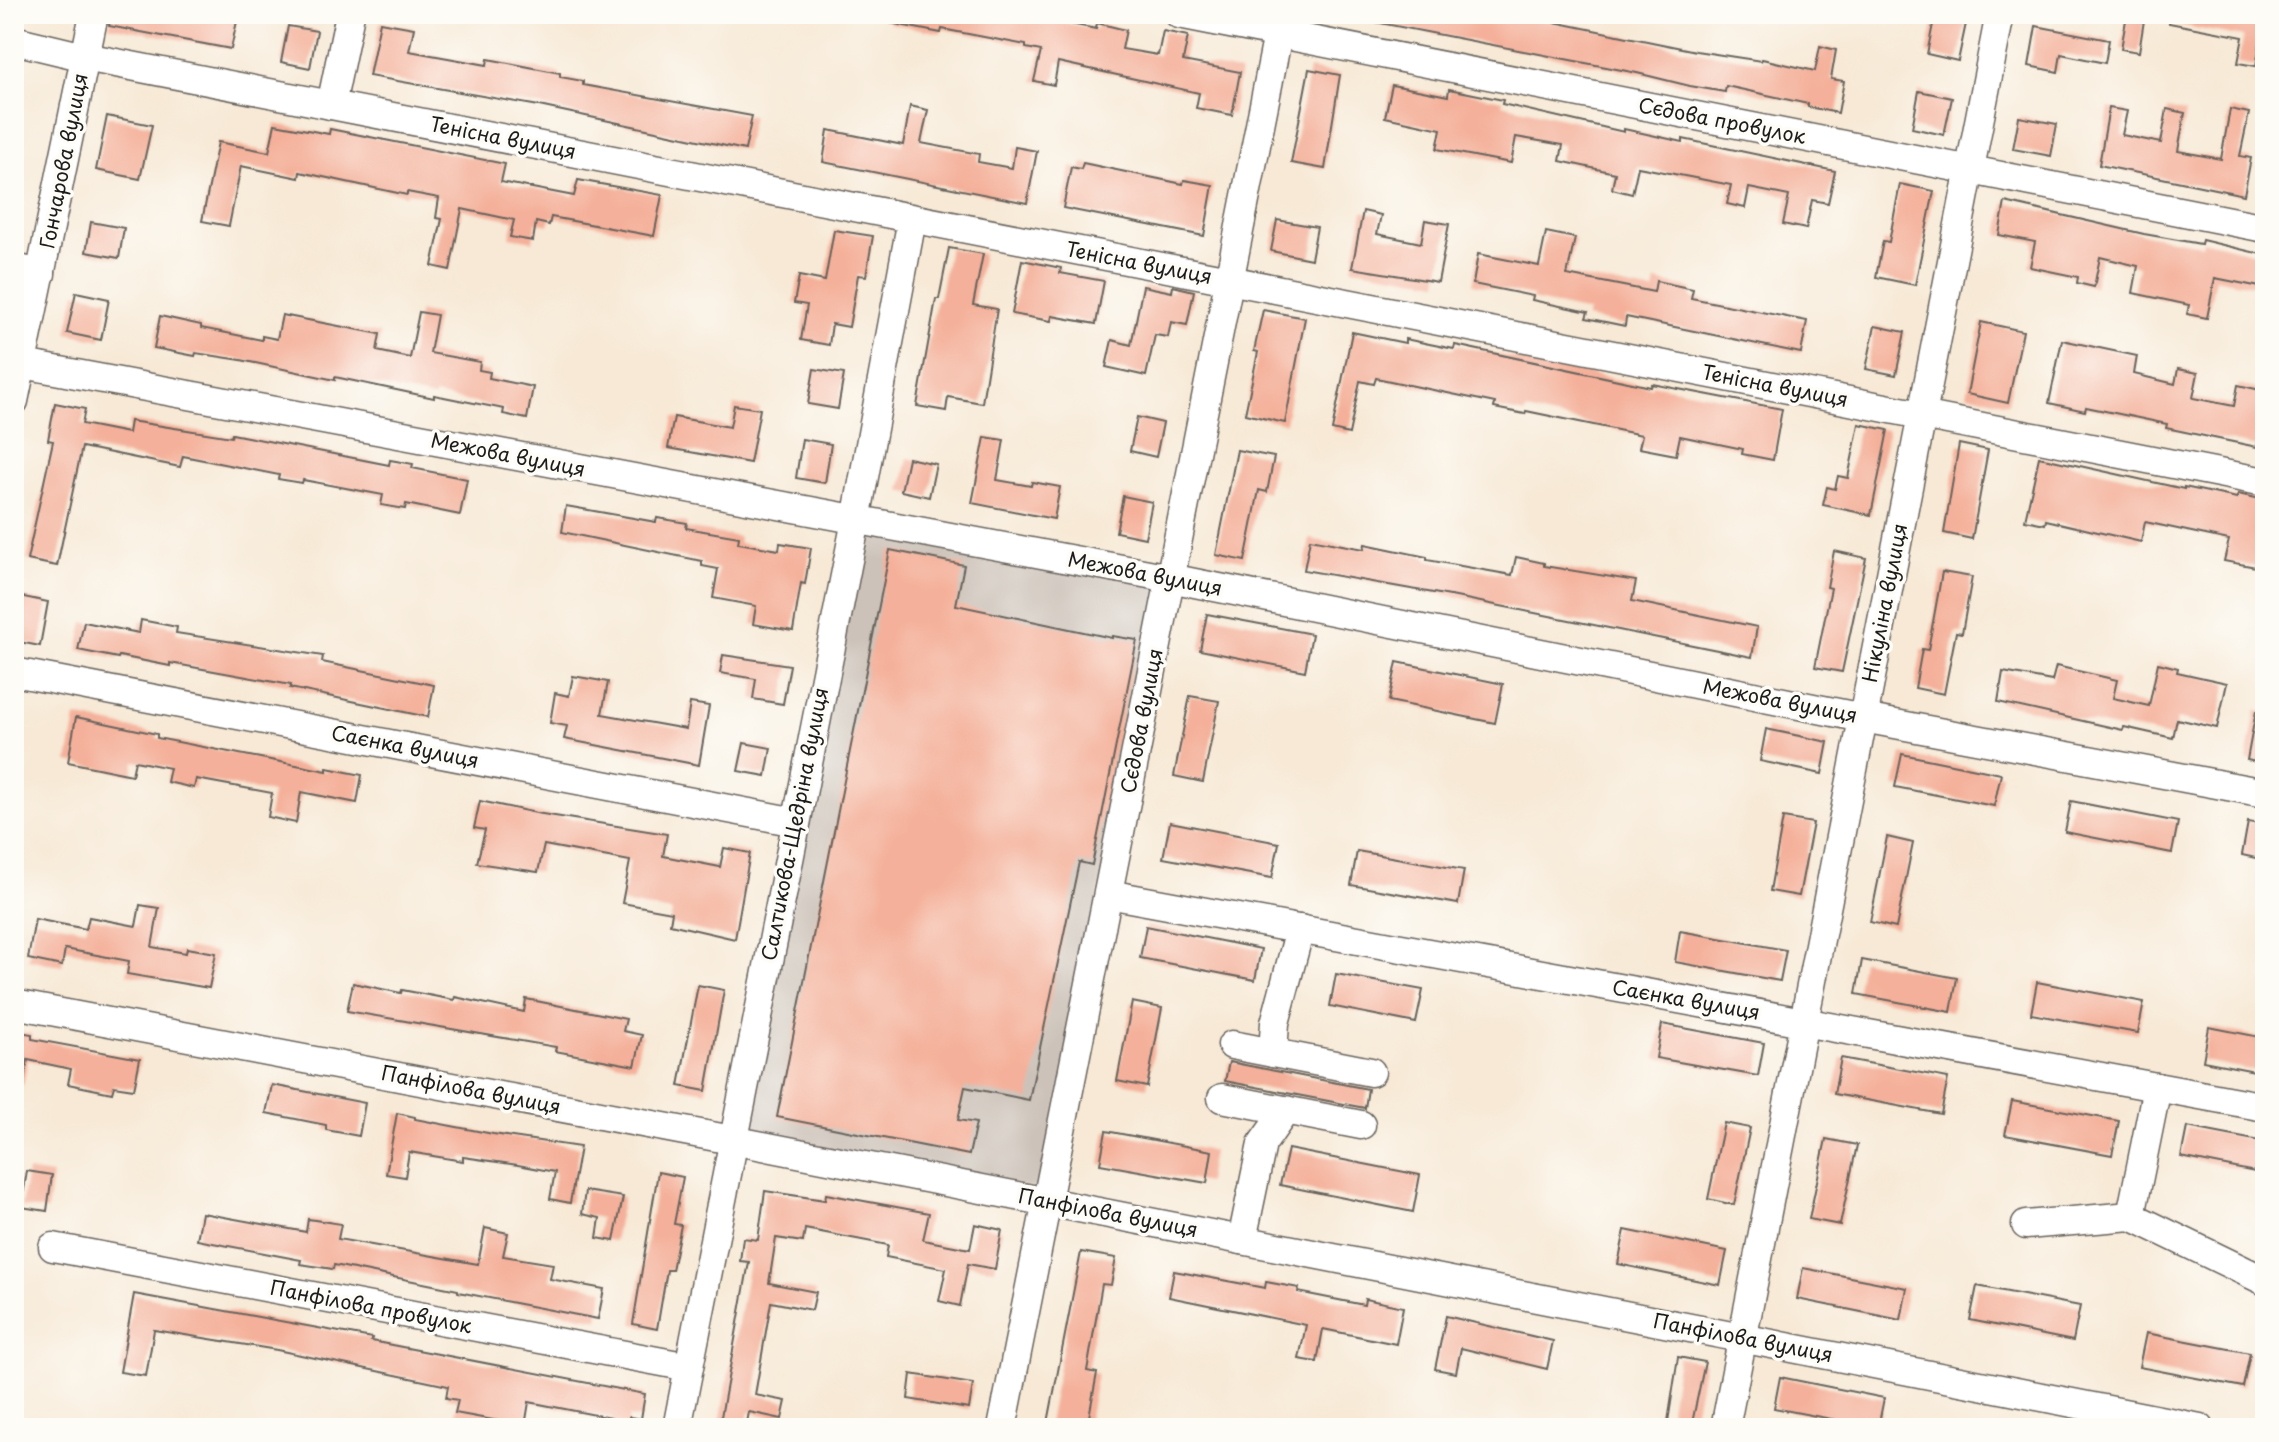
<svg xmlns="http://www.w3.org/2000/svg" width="2279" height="1442" viewBox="0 0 2279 1442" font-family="'Playpen Sans',sans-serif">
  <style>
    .industrial { fill: #ccc2b9 }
    .building { fill: #f4b09a }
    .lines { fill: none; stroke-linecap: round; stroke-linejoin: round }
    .minor-casing { stroke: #69645d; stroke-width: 31 }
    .minor { stroke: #fff; stroke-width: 28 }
    .labels { text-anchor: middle; stroke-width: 7; stroke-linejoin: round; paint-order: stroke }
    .street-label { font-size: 20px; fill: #1c1c1c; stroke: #fdfcf7 }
  </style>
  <rect width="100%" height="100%" fill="#fdfcf7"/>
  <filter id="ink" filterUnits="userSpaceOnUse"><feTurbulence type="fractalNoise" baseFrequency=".0125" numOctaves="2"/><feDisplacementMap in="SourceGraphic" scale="16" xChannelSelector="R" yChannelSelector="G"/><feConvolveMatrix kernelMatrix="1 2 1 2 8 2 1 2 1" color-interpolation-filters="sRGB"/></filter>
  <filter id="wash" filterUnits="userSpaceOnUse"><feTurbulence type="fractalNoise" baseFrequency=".006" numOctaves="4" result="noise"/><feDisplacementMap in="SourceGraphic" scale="32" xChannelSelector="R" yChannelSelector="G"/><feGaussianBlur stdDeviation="1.8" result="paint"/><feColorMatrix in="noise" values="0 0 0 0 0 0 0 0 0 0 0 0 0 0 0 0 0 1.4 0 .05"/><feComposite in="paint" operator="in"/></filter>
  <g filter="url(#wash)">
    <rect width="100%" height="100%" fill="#f7e9d6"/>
    <polygon class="industrial" points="865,530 1159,584 1041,1190 741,1132"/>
    <g id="blocks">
      <g class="building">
        <polygon points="111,14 205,14 237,21 231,49 109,26"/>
        <polygon points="890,14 1021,14 1096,29 1097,23 1126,30 1122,49 1158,55 1163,31 1188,36 1183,61 1240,72 1232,115 1196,108 1199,93 1058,62 1054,85 1034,81 1041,51 1026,48 1026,45 942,29 941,33 889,23"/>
        <polygon points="1376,14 1515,14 1696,51 1761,61 1762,59 1815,71 1820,46 1836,50 1831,79 1844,81 1838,113 1808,107 1808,104 1726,86 1725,92 1690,86 1637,73 1375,22"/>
        <polygon points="1935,14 1968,14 1958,61 1927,54"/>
        <polygon points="2127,14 2145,14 2139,52 2121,49"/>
        <polygon points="2170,14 2265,14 2265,40 2261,39 2256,66 2238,63 2243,37 2169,23"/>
        <polygon points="380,22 414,28 409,51 487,65 488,59 560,73 560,77 583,81 583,85 752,116 745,150 539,106 369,76"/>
        <polygon points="288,26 317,31 310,68 281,62"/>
        <polygon points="2036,26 2109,40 2105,63 2061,54 2058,72 2029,66"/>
        <polygon points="1309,69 1340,75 1325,169 1291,163"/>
        <polygon points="1392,85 1448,96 1449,89 1503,100 1502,104 1624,132 1624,129 1683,142 1683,139 1835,171 1828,203 1812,200 1806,229 1783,224 1789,196 1749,188 1745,208 1727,204 1731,185 1638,167 1632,194 1612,189 1615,173 1560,161 1563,145 1516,137 1511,163 1437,149 1441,129 1385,117"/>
        <polygon points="1919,91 1952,98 1944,135 1912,128"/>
        <polygon points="910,106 928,110 921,143 979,154 978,162 1012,168 1015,147 1037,151 1027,203 823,162 828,130 903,145"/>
        <polygon points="2109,108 2127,111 2122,135 2161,143 2167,109 2185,113 2178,151 2221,159 2230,109 2249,113 2240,156 2251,158 2244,195 2099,165"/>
        <polygon points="107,116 152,125 140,179 96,170"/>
        <polygon points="2019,117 2057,124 2051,156 2013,149"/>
        <polygon points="275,124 329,134 330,129 505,164 501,182 574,196 578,180 662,195 654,236 551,217 549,225 536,222 533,241 510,237 514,220 462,209 450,270 432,266 442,219 436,218 439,198 407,192 407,195 300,172 299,178 241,166 229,226 202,221 218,142 269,152"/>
        <polygon points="1083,163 1183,184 1184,180 1213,185 1204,236 1063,208 1071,167 1081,169"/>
        <polygon points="1900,184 1934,191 1915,285 1876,277 1883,241 1889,242"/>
        <polygon points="2005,202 2144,234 2201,244 2202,240 2265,255 2265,288 2215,278 2207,318 2187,314 2189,305 2133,293 2138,266 2100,257 2094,287 2077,283 2078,277 2030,267 2035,242 1999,235"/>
        <polygon points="1363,211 1381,215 1377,234 1421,243 1425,220 1449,224 1438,282 1352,268"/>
        <polygon points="1277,220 1317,227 1311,259 1271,251"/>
        <polygon points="91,222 124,228 119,258 86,252"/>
        <polygon points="834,230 873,236 866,276 858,275 849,327 832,324 829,345 801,340 807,305 794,303 799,276 825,281"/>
        <polygon points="1546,232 1575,238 1567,275 1654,292 1656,281 1693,289 1691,298 1807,321 1801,353 1626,317 1625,326 1586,318 1588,312 1532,300 1533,296 1473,284 1478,254 1539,266"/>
        <polygon points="949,248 983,254 973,305 997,309 982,403 948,397 946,411 917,406 936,299 939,299"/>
        <polygon points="1022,260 1061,268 1060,273 1104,281 1096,324 1052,316 1051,321 1012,314"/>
        <polygon points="1143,286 1172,292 1173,286 1194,291 1187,325 1171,322 1168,337 1155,335 1146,376 1106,367 1112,340 1131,345"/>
        <polygon points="76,292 109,299 101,340 67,333"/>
        <polygon points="1263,310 1305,318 1285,423 1245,414 1258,352 1254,351"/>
        <polygon points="419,312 437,315 430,353 480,362 479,370 490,372 489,378 533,387 527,419 503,414 504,409 434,395 434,398 335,377 335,380 241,360 196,353 195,356 154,348 160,316 201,325 201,328 262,340 262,336 277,339 282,315 380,334 377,351 410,358"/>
        <polygon points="1981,322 2023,331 2008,403 1967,394"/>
        <polygon points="1875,326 1905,332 1896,375 1866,369"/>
        <polygon points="1352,332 1405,343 1405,339 1454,349 1455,345 1651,387 1652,384 1782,409 1773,460 1742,454 1743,449 1680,436 1676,455 1639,448 1642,435 1526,411 1525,414 1494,408 1495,403 1376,378 1374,384 1360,381 1349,434 1332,430"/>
        <polygon points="2062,340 2137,356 2134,374 2175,384 2178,369 2198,373 2193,398 2234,406 2238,385 2265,391 2265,410 2257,447 2166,428 2167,424 2086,407 2085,411 2049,403"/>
        <polygon points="814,369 844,374 838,409 808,404"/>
        <polygon points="55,403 85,409 82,424 128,433 130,421 231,437 232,434 389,465 390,460 413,464 412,468 467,479 460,515 406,504 405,509 381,505 383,495 303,480 302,483 278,479 279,475 183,456 180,467 82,447 57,566 27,560 53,441 48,440"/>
        <polygon points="734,405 760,409 750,463 668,448 674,417 730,427"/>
        <polygon points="1137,417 1163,423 1156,457 1130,451"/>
        <polygon points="1859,424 1888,430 1871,515 1823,505 1827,487 1835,489 1838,476 1848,478"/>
        <polygon points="985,437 1004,440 997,480 1031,486 1032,482 1060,487 1054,519 972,503"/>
        <polygon points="802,439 831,444 825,483 796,478"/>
        <polygon points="1959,444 1988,450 1972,539 1944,533"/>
        <polygon points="1237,450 1274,457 1267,492 1259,490 1245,561 1216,555"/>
        <polygon points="2039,457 2184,489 2184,487 2237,498 2238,494 2265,500 2265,524 2256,567 2224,561 2229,540 2145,522 2141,542 2046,520 2045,524 2025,520"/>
        <polygon points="908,458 936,464 929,497 901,491"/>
        <polygon points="1123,496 1152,502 1145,538 1116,532"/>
        <polygon points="566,506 656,522 657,518 687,523 686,528 739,537 738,543 779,550 780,543 811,548 805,584 801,583 793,631 753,624 756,606 713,598 718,569 702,566 702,561 562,532"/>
        <polygon points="1310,539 1364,549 1365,544 1427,557 1427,560 1512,575 1516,557 1544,563 1544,566 1636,581 1632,601 1757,627 1752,657 1456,597 1304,570"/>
        <polygon points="890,550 964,565 956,605 1112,638 1112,636 1137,640 1092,865 1079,862 1029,1100 965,1087 958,1120 976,1123 969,1155 777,1117"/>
        <polygon points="1834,551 1866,558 1842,672 1815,667 1831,588 1827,587"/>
        <polygon points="1942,572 1972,577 1962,633 1956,632 1944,694 1915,688 1922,649 1928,650"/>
        <polygon points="19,596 48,602 40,646 14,641 14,622"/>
        <polygon points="1207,614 1312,634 1305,671 1200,650"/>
        <polygon points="141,620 177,627 176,633 323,656 322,662 434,685 428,717 290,688 291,685 170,663 170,666 119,656 118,658 78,650 84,622 139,633"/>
        <polygon points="723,655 790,665 783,704 753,699 756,679 720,673"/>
        <polygon points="1397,662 1503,684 1495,723 1389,701"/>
        <polygon points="2158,663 2178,668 2177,672 2227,683 2217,728 2177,719 2173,738 2124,727 2123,730 1998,702 2003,672 2052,681 2056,666 2117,680 2113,698 2149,706"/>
        <polygon points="573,676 608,682 602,714 686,729 690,703 709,706 699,765 564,739 567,726 550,723 555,693 569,696"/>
        <polygon points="1190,696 1219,701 1203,782 1174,776"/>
        <polygon points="2256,711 2265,712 2265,764 2247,760"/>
        <polygon points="76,717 157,734 157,738 327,771 327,768 362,775 357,803 301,792 296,823 268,817 272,793 196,779 194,788 167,782 170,768 135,761 132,775 68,762"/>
        <polygon points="1766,729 1828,742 1822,774 1760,761"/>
        <polygon points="744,743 771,748 766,776 738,771"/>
        <polygon points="1902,754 2001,774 1994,806 1895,787"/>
        <polygon points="480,801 536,813 667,834 663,856 720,867 724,848 750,853 735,939 670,924 672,912 622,903 630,861 544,845 538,872 477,863 485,830 474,828"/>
        <polygon points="2071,801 2178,822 2172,853 2065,832"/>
        <polygon points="1783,818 1813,823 1799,896 1770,891"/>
        <polygon points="1170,822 1279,843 1272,878 1163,858"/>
        <polygon points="2248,822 2265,825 2265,860 2242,855"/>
        <polygon points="1887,837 1913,843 1896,928 1870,922"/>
        <polygon points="1357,851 1464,870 1458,904 1351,885"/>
        <polygon points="140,905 159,908 152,947 186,953 187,948 216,953 209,988 127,974 129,961 65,949 62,966 28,959 35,919 86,929 89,917 136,926"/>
        <polygon points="1146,926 1261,949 1255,980 1140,958"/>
        <polygon points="1680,931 1786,950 1780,981 1675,962"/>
        <polygon points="1862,960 1957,978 1951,1012 1856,994"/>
        <polygon points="1336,974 1423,990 1416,1023 1330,1006"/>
        <polygon points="2037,982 2144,1002 2138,1033 2031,1014"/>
        <polygon points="353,983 401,993 402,990 454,1000 455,997 524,1012 526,999 626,1019 623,1031 642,1035 635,1066 555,1051 556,1047 347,1011"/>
        <polygon points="698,985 724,990 706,1091 679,1086"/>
        <polygon points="1132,1002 1162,1008 1147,1087 1117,1081"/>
        <polygon points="1662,1024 1764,1043 1758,1076 1656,1058"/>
        <polygon points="2209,1027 2265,1038 2265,1073 2203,1061"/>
        <polygon points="14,1031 32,1034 32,1039 140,1059 134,1089 114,1086 112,1093 68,1084 71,1069 28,1060 23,1084 14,1084"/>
        <polygon points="1841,1058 1948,1078 1941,1114 1834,1094"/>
        <polygon points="1229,1062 1368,1089 1365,1108 1225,1081"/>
        <polygon points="272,1085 365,1103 359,1136 326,1130 326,1125 266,1113"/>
        <polygon points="2012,1101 2119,1121 2112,1155 2005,1135"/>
        <polygon points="397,1113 415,1117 415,1119 493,1134 580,1147 570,1203 550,1199 555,1172 518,1165 463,1157 463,1161 409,1152 405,1177 386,1174"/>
        <polygon points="1724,1123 1750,1128 1734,1205 1708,1199"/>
        <polygon points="2187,1127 2265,1142 2265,1174 2181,1157"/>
        <polygon points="1106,1131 1212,1151 1207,1183 1100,1164"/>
        <polygon points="1826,1139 1857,1145 1840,1225 1809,1219"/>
        <polygon points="1288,1149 1420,1175 1413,1212 1280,1185"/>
        <polygon points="27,1171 52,1175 47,1211 21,1207"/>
        <polygon points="658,1172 683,1177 674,1224 681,1225 672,1270 667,1270 657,1329 633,1324"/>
        <polygon points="585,1191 623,1197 614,1241 597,1238 600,1218 582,1214"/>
        <polygon points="765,1191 825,1200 826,1194 929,1213 923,1240 970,1249 975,1224 1002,1230 995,1269 968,1264 960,1306 939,1301 946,1269 886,1257 888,1245 805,1229 803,1242 776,1238 769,1283 816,1292 812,1310 771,1302 755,1395 786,1401 782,1419 749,1412 746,1428 719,1428 749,1262 740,1261 743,1238 758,1240"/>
        <polygon points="202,1213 306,1232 308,1219 341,1224 338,1239 478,1264 485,1228 508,1233 503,1256 553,1264 550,1279 604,1289 598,1319 458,1292 458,1290 334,1265 333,1269 300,1264 301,1260 197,1240"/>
        <polygon points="1625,1230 1727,1251 1720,1285 1618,1264"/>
        <polygon points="1081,1252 1116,1258 1111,1285 1102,1284 1087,1371 1097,1373 1087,1428 1047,1428"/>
        <polygon points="1803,1268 1907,1288 1901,1320 1797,1299"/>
        <polygon points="1174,1271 1265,1288 1266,1282 1299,1288 1298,1292 1364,1305 1365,1299 1403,1307 1396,1344 1323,1329 1317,1362 1299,1359 1306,1325 1169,1297"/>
        <polygon points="1977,1286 2080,1306 2073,1341 1970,1320"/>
        <polygon points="134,1294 372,1338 371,1341 645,1394 641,1419 629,1417 628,1427 610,1424 611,1418 529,1402 525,1426 455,1413 458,1400 446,1398 448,1386 277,1350 154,1330 146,1376 120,1372"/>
        <polygon points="1446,1316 1553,1341 1547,1369 1461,1348 1456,1373 1435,1369"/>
        <polygon points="2146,1333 2250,1353 2243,1387 2139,1367"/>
        <polygon points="1678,1357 1705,1362 1691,1428 1667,1428"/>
        <polygon points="911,1374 973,1384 969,1409 908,1399"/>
        <polygon points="1780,1377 1884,1398 1878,1428 1774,1408"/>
      </g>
    </g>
  </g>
  <g filter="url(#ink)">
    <use href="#blocks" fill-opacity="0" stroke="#69645d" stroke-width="2"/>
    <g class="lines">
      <defs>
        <g id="minor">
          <polyline points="1179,14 2265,228"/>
          <polyline points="14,40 85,57 2265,482"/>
          <polyline points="331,105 350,14"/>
          <polyline points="14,268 41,274"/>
          <polyline points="23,364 1170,578 1863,718 2265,793"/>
          <polyline points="14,401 94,14"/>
          <polyline points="14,672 796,822"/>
          <polyline points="1108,894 2265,1107"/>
          <polyline points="14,1004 732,1140 2200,1428"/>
          <polyline points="1232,1045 1371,1072"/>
          <polyline points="1273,1053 1275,1023 1300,929"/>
          <polyline points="1222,1098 1361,1125"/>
          <polyline points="2131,1216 2157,1087"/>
          <polyline points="2026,1225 2131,1216 2265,1281"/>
          <polyline points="1242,1240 1262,1144 1286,1110"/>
          <polyline points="53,1247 689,1367"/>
          <polyline points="677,1428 856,520 912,219"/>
          <polyline points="1002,1428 1282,14"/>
          <polyline points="1725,1428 2000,14"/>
        </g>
      </defs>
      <use href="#minor" class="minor-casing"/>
      <use href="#minor" class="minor"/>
    </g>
  </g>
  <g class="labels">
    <g class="street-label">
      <text transform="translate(1722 121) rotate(11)" y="7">Сєдова провулок</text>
      <text transform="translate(503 138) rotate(11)" y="7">Тенісна вулиця</text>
      <text transform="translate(64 161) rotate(-79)" y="7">Гончарова вулиця</text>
      <text transform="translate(1139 263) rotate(11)" y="7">Тенісна вулиця</text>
      <text transform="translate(1775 386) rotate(11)" y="7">Тенісна вулиця</text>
      <text transform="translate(508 455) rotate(11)" y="7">Межова вулиця</text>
      <text transform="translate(1145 574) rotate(11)" y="7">Межова вулиця</text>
      <text transform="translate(1885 603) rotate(-79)" y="7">Нікуліна вулиця</text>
      <text transform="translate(1780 701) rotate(11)" y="7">Межова вулиця</text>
      <text transform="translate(1142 721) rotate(-79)" y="7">Сєдова вулиця</text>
      <text transform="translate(405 747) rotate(11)" y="7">Саєнка вулиця</text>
      <text transform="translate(795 824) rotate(-79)" y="7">Салтикова-Щедріна вулиця</text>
      <text transform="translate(1686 1000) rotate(10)" y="7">Саєнка вулиця</text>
      <text transform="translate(471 1090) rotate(11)" y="7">Панфілова вулиця</text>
      <text transform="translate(1108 1213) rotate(11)" y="7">Панфілова вулиця</text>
      <text transform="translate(371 1307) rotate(11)" y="7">Панфілова провулок</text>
      <text transform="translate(1743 1338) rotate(11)" y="7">Панфілова вулиця</text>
    </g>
  </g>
  <rect width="2279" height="1442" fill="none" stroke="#fdfcf7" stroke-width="48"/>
</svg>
